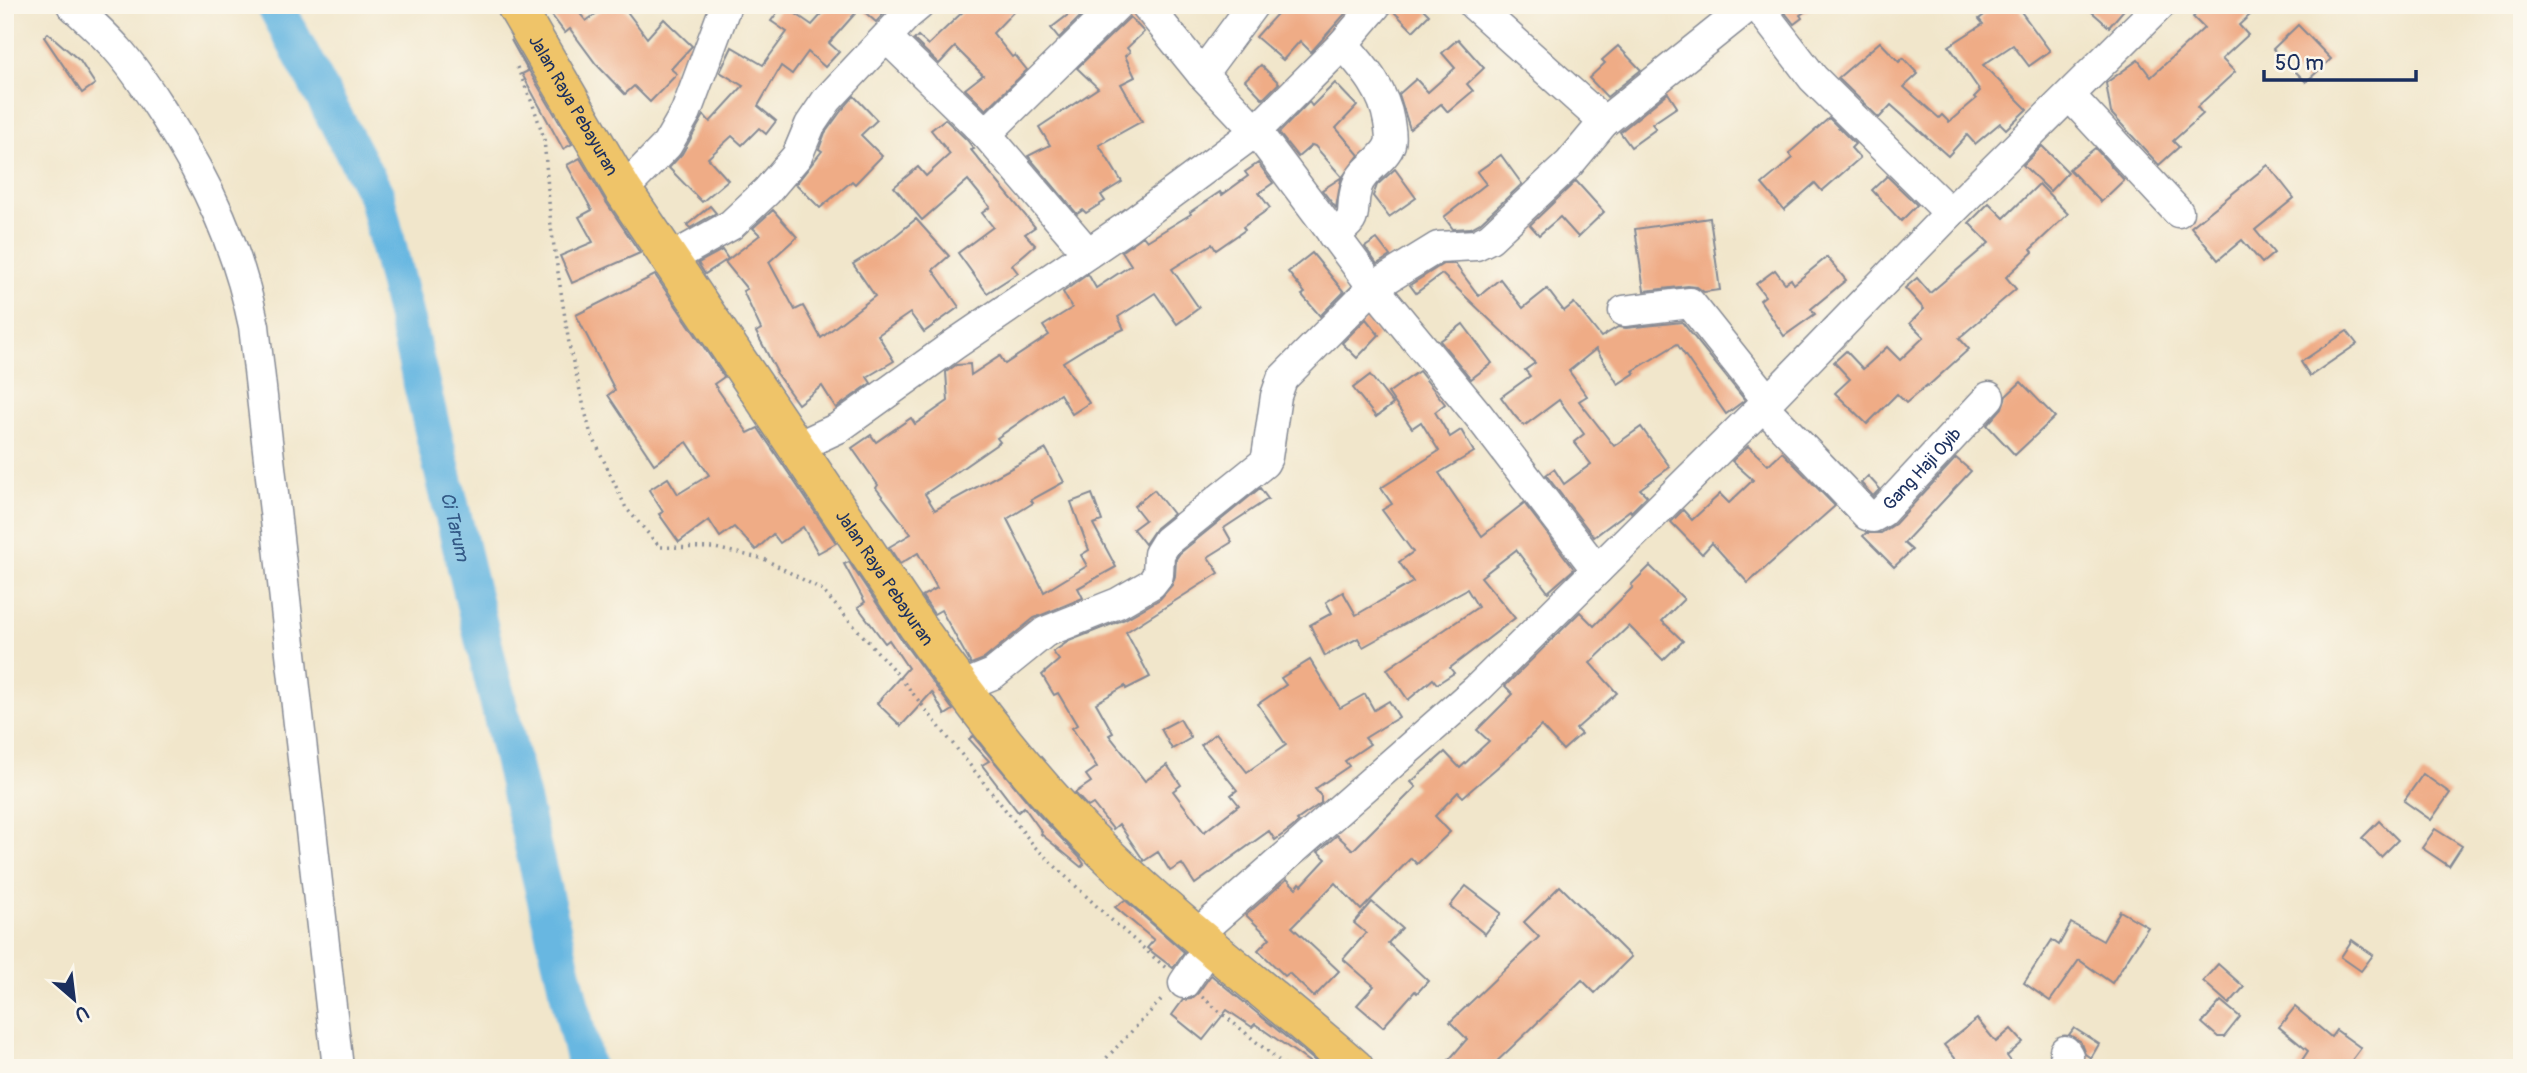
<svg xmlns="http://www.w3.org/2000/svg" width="2527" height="1073" viewBox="0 0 2527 1073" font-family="Pangolin,sans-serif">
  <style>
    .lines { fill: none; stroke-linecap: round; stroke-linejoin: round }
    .river { stroke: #67b7e1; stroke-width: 37 }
    .building { fill: #efac86 }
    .minor-casing { stroke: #868a94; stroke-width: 33 }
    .major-casing { stroke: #868a94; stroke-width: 40 }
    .path { stroke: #868a94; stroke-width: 3.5; stroke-dasharray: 2 5; stroke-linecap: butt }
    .minor { stroke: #fff; stroke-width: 30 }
    .major { stroke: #efc469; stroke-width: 37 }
    .labels { text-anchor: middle; stroke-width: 7; stroke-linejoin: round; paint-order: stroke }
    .street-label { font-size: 18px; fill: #1b2f5e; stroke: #fbf7ec }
    .water-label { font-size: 19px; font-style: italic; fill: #325885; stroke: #fbf7ec }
  </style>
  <rect width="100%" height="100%" fill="#fbf7ec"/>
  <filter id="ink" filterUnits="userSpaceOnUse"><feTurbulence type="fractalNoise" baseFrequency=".0143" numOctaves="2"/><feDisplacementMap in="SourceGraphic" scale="14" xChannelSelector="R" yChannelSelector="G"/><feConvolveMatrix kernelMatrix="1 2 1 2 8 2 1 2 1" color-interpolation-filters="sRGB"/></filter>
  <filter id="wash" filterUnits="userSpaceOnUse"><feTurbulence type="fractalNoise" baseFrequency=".00686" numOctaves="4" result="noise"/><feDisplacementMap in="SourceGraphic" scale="28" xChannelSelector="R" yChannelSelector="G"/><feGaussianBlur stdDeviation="1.57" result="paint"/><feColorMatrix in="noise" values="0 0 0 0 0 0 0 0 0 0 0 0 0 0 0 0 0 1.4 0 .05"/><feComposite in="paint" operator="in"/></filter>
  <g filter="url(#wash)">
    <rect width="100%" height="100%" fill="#f1e6cb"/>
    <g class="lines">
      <path class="river" id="s1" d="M275,5L376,195L586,1068"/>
    </g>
    <g id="blocks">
      <g class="building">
        <polygon points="544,5 573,5 586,21 608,5 622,5 647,38 664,19 692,46 671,69 677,74 650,102 634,86 625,94 596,64 570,29 565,33"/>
        <polygon points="783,5 812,25 830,5 892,5 876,22 860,8 829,43 839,52 825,67 808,52 792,74 781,66 758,106 776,121 766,134 759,128 742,145 732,136 708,158 728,180 702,202 669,168 682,154 704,115 710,122 743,86 720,72 732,47 763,65 787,32 771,21"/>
        <polygon points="970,5 1020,5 993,33 1012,57 1015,55 1027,70 986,110 965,89 983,75 955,47 939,64 914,40 918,36 928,45"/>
        <polygon points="1081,5 1092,5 1059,38 1051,28"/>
        <polygon points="1285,5 1353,5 1311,52 1300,41 1283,60 1256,37"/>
        <polygon points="1393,5 1419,5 1429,15 1413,31 1392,10"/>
        <polygon points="1779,5 1815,5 1800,15 1802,18 1794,24"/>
        <polygon points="1997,5 2016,5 2050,51 2029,66 2013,45 1983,65 2027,109 2006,129 2000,123 1975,144 1967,135 1948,156 1891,105 1879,118 1838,78 1880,42 1899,62 1903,58 1918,74 1904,87 1939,118 1942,115 1949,122 1976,99 1974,97 1980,91 1949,46 1983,24 1979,19"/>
        <polygon points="2084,5 2128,5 2109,27"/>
        <polygon points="2206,5 2261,5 2239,25 2248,35 2222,59 2235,72 2197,107 2203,114 2173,141 2179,147 2159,165 2111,113 2106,83 2138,60 2151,77 2204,28 2193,17"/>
        <polygon points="1130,17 1144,32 1127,48 1130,52 1125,56 1135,77 1121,84 1142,121 1099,145 1122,182 1101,195 1105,201 1086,213 1083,210 1077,214 1028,156 1050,145 1039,127 1098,88 1077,68"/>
        <polygon points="2298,25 2331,59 2306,82 2273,49"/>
        <polygon points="48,33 80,61 95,84 82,93 44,37"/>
        <polygon points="1458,39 1484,68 1467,84 1473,91 1448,112 1441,104 1410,129 1399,94 1416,79 1428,92 1455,68 1442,53"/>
        <polygon points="511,40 572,144 563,149 522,74 528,71"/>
        <polygon points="1618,46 1641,70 1607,97 1589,78 1605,63 1602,60"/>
        <polygon points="1261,65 1279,83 1263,99 1245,80"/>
        <polygon points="1335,83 1357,106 1336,128 1359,155 1341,179 1336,208 1322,190 1342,177 1315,146 1312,145 1298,157 1279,133 1309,102 1312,106"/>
        <polygon points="1668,93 1677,107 1652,124 1656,129 1631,147 1620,132"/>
        <polygon points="854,96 877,120 861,135 882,156 855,184 852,181 820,208 796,184 822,151 819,149 825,133 841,111"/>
        <polygon points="1829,118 1855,144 1851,148 1860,158 1822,191 1815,183 1784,210 1762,184 1793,158 1789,153"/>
        <polygon points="945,119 967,140 974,149 971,150 1035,227 1025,234 1035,245 1012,265 1018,273 987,293 958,253 993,227 982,213 990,207 968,180 922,220 894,187 918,167 926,176 950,154 931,130"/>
        <polygon points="2042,146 2068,172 2050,191 2023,165"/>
        <polygon points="2095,148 2124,180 2101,202 2069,169"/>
        <polygon points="1501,155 1522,184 1480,223 1471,228 1453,229 1444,217 1486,184 1477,172"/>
        <polygon points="580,158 606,202 640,253 572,283 560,256 593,242 579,217 592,210 567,165"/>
        <polygon points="1258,163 1273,183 1259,193 1270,208 1243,227 1245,230 1216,250 1212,244 1172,269 1199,308 1177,324 1155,293 1118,317 1124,329 1092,344 1063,362 1089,403 1072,414 1060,394 997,438 1000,442 925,494 935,510 1046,449 1064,482 1031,500 1033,503 1007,519 1044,592 1087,566 1081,555 1089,550 1071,502 1092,494 1102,521 1093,524 1116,567 1078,588 1083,598 1034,618 984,659 971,664 941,610 934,614 922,596 937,588 918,553 900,564 889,547 911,534 876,488 878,485 852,448 871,435 876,442 911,418 915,424 948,401 946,372 956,365 970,364 971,375 1000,356 1005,364 1049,335 1043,326 1072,308 1063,292 1088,274 1096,288 1131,265 1122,251 1143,236 1147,241 1191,214 1190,212 1220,192 1222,195 1248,176 1245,172"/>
        <polygon points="2268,165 2294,198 2255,230 2274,253 2262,263 2242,240 2218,260 2191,227"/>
        <polygon points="1395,169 1416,198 1389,217 1373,196 1377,185"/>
        <polygon points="1887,176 1917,205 1901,221 1872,190"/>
        <polygon points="1576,181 1604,212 1578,237 1560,217 1539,235 1530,225"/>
        <polygon points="2039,184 2068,214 2031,249 2033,252 2006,277 2016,289 1959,338 1969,349 1928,386 1927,385 1906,403 1897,394 1867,424 1835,393 1850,379 1834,362 1846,351 1863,369 1887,347 1900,360 1924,337 1910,323 1924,309 1905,288 1917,278 1930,293 1989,243 1969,223 1989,203 2004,218"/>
        <polygon points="710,206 716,213 690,228 687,225"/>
        <polygon points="773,210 797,237 769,262 795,310 803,306 821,338 875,296 853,264 884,245 916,219 949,256 933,270 959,307 924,332 910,313 878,335 894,361 867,377 871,383 836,408 822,386 798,404 776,373 777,372 756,332 761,329 743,291 747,289 725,262 760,235 753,228"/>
        <polygon points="1710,218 1720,290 1704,292 1697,287 1688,286 1644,291 1635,229"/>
        <polygon points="1377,239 1390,256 1377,264 1365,247"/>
        <polygon points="722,250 728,259 705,274 698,263"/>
        <polygon points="1312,253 1344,292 1320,316 1302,295 1305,293 1288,272"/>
        <polygon points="1827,257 1846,280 1811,309 1815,314 1784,336 1760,300 1765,296 1756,284 1775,270 1785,283 1791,279 1794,284"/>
        <polygon points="1443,264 1455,264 1479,296 1500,279 1523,308 1547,289 1564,311 1574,303 1601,337 1618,327 1626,328 1682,322 1745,400 1726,414 1677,344 1633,371 1635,373 1618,384 1596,349 1569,371 1587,396 1579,401 1614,446 1641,427 1670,467 1640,489 1647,496 1631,512 1630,510 1594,537 1546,475 1554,469 1564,484 1591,464 1574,442 1584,434 1559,400 1524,426 1515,416 1501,397 1530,376 1525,370 1535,363 1442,274 1416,293 1410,285"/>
        <polygon points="655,275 724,377 714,384 748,433 758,428 836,543 818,553 803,527 780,543 773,534 756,550 734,527 720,537 709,520 679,542 659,514 663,512 649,490 668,478 678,494 709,475 687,442 654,464 608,395 615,390 576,315"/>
        <polygon points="1366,319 1379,335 1357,358 1342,343"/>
        <polygon points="1463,324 1492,363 1471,379 1440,341"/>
        <polygon points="2347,331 2357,344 2310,376 2301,362"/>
        <polygon points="1419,371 1445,404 1435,412 1450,437 1461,430 1474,452 1439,473 1482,536 1524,503 1574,569 1548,592 1516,550 1481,577 1515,618 1450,668 1454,673 1437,684 1433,679 1408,700 1387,669 1478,607 1467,589 1363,647 1358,638 1325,656 1310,625 1332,613 1326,602 1343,592 1356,615 1413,582 1399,562 1413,552 1382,510 1392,504 1381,488 1439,451 1421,422 1412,428 1388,393"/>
        <polygon points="1370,375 1393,404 1376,417 1353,388"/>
        <polygon points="2021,382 2055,417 2015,455 1987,425 2002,408 2006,396"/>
        <polygon points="1748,446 1768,465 1782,452 1835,506 1748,583 1712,543 1702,554 1671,522 1683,510 1692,520 1720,494 1729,503 1753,480 1732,461"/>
        <polygon points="1956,458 1971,471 1904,543 1912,550 1894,567 1863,536 1866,533 1881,533 1895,524"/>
        <polygon points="1868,476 1880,489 1873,496 1861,483"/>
        <polygon points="1260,488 1268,499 1224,528 1232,542 1208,557 1219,573 1126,632 1150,677 1126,689 1125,686 1096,703 1113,733 1109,735 1145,781 1167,765 1181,785 1173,791 1204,832 1239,805 1231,795 1237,790 1201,745 1216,733 1247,772 1286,745 1258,704 1286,685 1281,678 1310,660 1340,708 1365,694 1374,710 1389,701 1399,717 1365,738 1370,744 1345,761 1349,766 1315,789 1321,796 1321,803 1297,820 1299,822 1289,830 1275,840 1269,831 1195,884 1182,864 1170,871 1158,852 1144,861 1119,824 1113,829 1093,804 1088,807 1075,793 1091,782 1086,775 1097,767 1072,728 1077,725 1058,693 1054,695 1042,675 1059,660 1053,652 1069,641 1125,619 1160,599 1172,585 1175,576 1176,559 1180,553"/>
        <polygon points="1154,490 1173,514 1156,528 1145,544 1133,529 1145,520 1134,506"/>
        <polygon points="849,562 900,638 953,710 945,715 932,692 901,726 877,703 908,668 889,640 885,643 858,607 865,602 844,564"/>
        <polygon points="1650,566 1684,599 1662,621 1683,641 1663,660 1629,626 1590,663 1617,693 1576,729 1581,734 1563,750 1541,726 1507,759 1463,797 1458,792 1435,816 1450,832 1417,864 1411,858 1361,910 1335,883 1292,927 1339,971 1314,997 1289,973 1285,976 1258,950 1270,938 1246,915 1287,879 1296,888 1300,883 1302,885 1326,859 1318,852 1337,835 1353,850 1416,787 1411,782 1445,752 1460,768 1489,741 1477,730 1513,694 1505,686 1580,612 1594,626 1633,587 1631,585"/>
        <polygon points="1180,719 1191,738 1172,749 1161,729"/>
        <polygon points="973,736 1037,813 1080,858 1084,864 1081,867 1041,834 1042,832 1024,807 1018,812 982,765 989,761 969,739"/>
        <polygon points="2423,774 2450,793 2431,820 2404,801"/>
        <polygon points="2379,821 2398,840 2381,857 2362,838"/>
        <polygon points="2435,829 2462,846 2449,866 2422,848"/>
        <polygon points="1466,886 1501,913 1485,934 1450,906"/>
        <polygon points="1560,886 1631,957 1595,993 1582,980 1490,1068 1442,1068 1467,1039 1450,1022 1539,937 1524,922"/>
        <polygon points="1125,900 1184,952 1173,968 1147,948 1154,940 1115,907"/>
        <polygon points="1372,902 1402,928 1388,943 1428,981 1417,993 1415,991 1383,1027 1357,1005 1374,986 1343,959 1366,933 1354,923"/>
        <polygon points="2120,911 2148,927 2112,983 2079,960 2050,1001 2024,983 2052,940 2059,945 2071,923 2103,941"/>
        <polygon points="2352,940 2373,955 2361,971 2341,957"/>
        <polygon points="2218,964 2244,987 2229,1004 2203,981"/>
        <polygon points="1211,975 1320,1065 1318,1068 1255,1024 1252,1027 1227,1010 1203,1040 1172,1015 1183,1000 1191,999 1198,993"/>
        <polygon points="2221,1001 2240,1017 2224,1037 2218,1037 2202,1023"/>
        <polygon points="2295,1007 2331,1037 2336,1030 2361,1048 2346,1068 2297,1068 2308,1051 2279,1027"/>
        <polygon points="1977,1019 1996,1042 2011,1029 2023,1042 2007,1056 2016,1068 1963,1068 1944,1045"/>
        <polygon points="2074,1028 2099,1044 2091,1058 2085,1054 2080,1041 2069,1035"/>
      </g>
    </g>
  </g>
  <g filter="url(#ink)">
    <use href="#blocks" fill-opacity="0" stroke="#868a94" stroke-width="2"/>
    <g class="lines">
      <defs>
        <g id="minor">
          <path d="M72,5C88,20 104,34 118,50C136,70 150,93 165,116C208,183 238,248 254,326L338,1068"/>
          <polyline points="1146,5 1202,74 1256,131 1373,287 1479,416 1597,570"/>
          <polyline points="1474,5 1604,122"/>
          <polyline points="1757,5 1813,78 1950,213"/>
          <polyline points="887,38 986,134 1117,5"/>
          <polyline points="1202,74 1253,5"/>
          <polyline points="2070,96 2178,212"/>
          <polyline points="986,134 1088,253"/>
          <polyline points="623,190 667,145 686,112 726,5"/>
          <path d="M1333,235C1363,217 1348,213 1357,186C1363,168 1384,161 1390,144C1392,137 1390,129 1389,122C1384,90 1364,68 1343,44"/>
          <polyline points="670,259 731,225 767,191 797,156 810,125 827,100 907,15 919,5"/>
          <polyline points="1624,311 1690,303 1768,401"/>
          <path id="s2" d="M1763,406L1867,515L1873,517L1882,512L1989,397"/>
          <polyline points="797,447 838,428 955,344 1128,226 1256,131 1343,44 1376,5"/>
          <polyline points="961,687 993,674 1045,632 1118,603 1151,584 1158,575 1159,554 1167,541 1264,463 1267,457 1276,396 1282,379 1373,287 1438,247 1476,245 1490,238 1569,164 1604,122 1750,5"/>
          <polyline points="1195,936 1477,689 1763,406 1950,213 2160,5"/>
          <polyline points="1184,983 1209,946"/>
          <polyline points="2061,1068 2068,1056 2065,1051"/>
        </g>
        <g id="major">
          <path id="s3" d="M515,5L623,190L917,626C974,705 1033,785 1104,852C1183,929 1272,995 1355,1068"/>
        </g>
      </defs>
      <use href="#minor" class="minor-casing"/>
      <use href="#major" class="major-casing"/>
      <g class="path">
        <polyline points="517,67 533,105 544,138 551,227 570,350 590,431 626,508 660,547 715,548 764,559 821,589 899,676 1035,847 1108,917 1166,968"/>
        <polyline points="1202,997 1288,1068"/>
        <polyline points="1097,1068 1164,997"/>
      </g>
      <use href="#minor" class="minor"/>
      <use href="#major" class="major"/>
    </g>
  </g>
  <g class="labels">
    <g class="street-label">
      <text dy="6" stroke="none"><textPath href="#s3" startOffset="116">Jalan Raya Pebayuran</textPath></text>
      <text dy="6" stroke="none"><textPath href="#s2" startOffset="226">Gang Haji Oyib</textPath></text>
      <text dy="6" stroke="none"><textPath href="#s3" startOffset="682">Jalan Raya Pebayuran</textPath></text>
    </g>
    <g class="water-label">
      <text dy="7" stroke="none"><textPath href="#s1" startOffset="556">Ci Tarum</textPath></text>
    </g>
  </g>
  <rect width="2527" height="1073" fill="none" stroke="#fbf7ec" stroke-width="28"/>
  <g transform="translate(74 999) rotate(152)" stroke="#fbf7ec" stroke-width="5" paint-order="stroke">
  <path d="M0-5L12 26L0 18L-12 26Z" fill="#1b2f5e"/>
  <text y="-10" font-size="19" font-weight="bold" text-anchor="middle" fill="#1b2f5e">U</text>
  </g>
  <path d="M2264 70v10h152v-10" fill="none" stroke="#1b2f5e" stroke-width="3.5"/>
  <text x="2275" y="70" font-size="21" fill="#1b2f5e" stroke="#fbf7ec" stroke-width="5" paint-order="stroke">50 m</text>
</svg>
